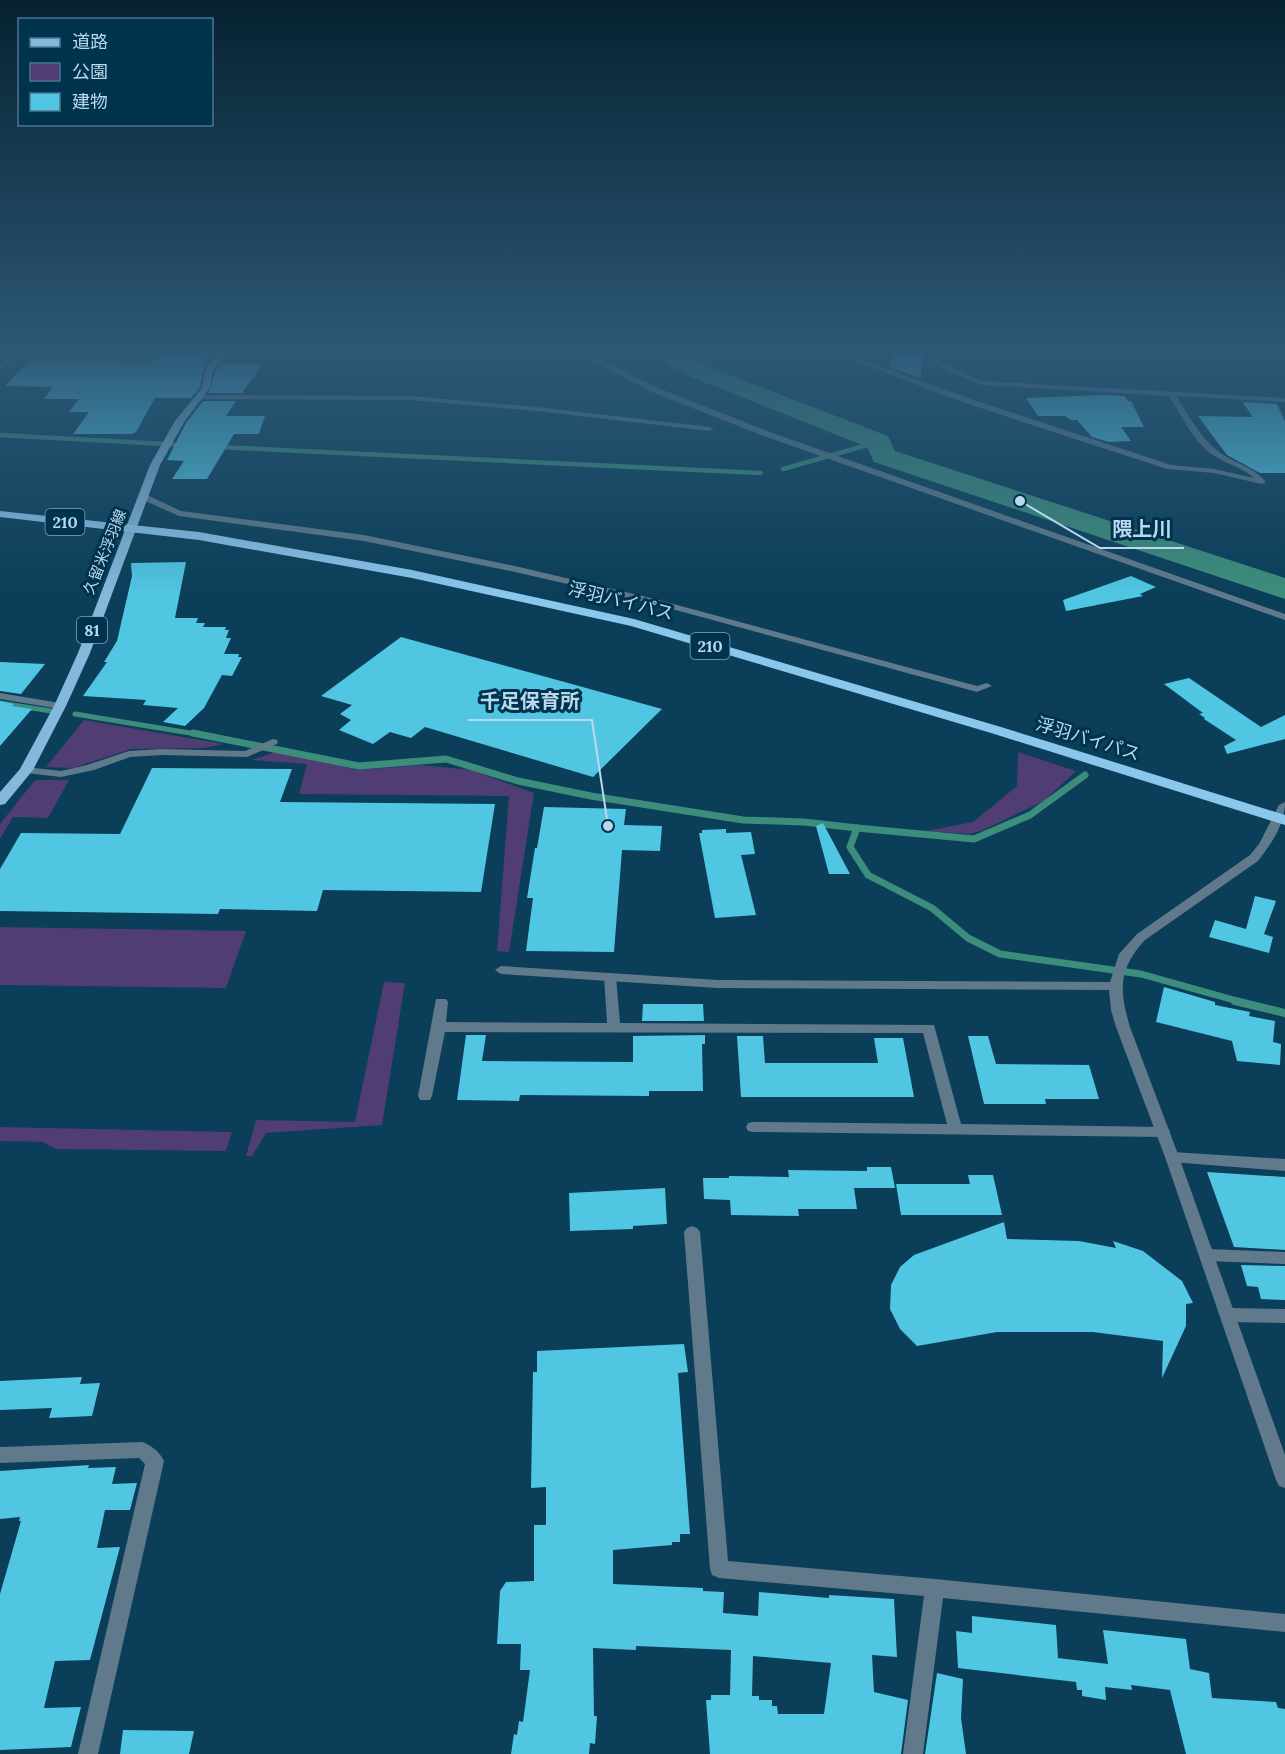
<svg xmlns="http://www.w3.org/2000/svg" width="1285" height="1754" viewBox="0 0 1285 1754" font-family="Lora,'Noto Sans JP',serif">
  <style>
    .green { fill: #4f3d73 }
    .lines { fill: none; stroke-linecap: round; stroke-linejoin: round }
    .stream-far3 { stroke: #3d8d7c; stroke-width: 4.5 }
    .stream-far2 { stroke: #3d8d7c; stroke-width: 5 }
    .stream-far1 { stroke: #3d8d7c; stroke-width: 7 }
    .stream { stroke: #3d8d7c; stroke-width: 8 }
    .river { fill: #3d8d7c; fill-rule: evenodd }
    .building { fill: #51c6e3; fill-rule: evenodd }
    .minor { fill: #617a8b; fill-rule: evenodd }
    .tertiary { fill: #617a8b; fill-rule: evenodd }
    .primary { fill: #84b9db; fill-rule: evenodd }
    .trunk { fill: #8bc6eb; fill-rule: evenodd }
    .labels { text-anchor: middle; stroke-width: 6; stroke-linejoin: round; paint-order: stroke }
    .far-street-label { font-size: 15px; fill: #bad9ee; stroke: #00334e }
    .shield { fill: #00334e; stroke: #82a7be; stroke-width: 1.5 }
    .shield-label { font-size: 16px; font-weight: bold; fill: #bad9ee }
    .street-label { font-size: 18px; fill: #bad9ee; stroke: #00334e }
    .leader { fill: none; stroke: #bad9ee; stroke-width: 2 }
    .callout-dot { fill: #bad9ee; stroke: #00334e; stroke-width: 2 }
    .callout-label { font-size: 20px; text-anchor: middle; font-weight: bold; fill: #bad9ee; stroke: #00334e; stroke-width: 6; stroke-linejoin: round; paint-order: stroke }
  </style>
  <rect width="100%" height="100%" fill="#0a3e59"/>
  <g class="green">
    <polygon points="84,720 224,744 204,748 131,749 73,768 46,767"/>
    <polygon points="281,750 357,770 421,765 471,770 534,793 509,952 497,951 509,796 299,794 307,764 252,760"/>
    <polygon points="1018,752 1076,771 1044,801 981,831 970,834 926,831 973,822 1017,786"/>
    <polygon points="35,780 69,780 48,818 13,817 0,839 0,824"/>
    <polygon points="0,927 246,931 226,988 0,985"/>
    <polygon points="384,982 405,983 382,1125 266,1133 252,1156 246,1156 256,1120 355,1122"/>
    <polygon points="0,1127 232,1132 226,1151 56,1149 43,1142 0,1141"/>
  </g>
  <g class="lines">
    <g class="stream-far3">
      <polyline points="0,435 183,445"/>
      <polyline points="218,447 761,473"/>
      <polyline points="783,469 878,442"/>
    </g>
    <g class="stream-far2">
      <polyline points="0,703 51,711"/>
      <polyline points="75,714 202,735"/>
    </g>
    <g class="stream-far1">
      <polyline points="193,733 359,766 446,759 518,781 591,796 743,820 804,822 857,828 850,847 868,875 932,908 968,938 1000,954 1141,974 1241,1002"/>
      <polyline points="857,828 974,839 1030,815 1085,775"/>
    </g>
    <polyline class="stream" points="1235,1001 1285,1013"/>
    <polygon class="river" points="652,349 678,349 709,367 888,436 895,451 1285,578 1285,599 874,462 867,447 691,377 669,366"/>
  </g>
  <g class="building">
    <polygon points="893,349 925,349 920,378 889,367"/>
    <polygon points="167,350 213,352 201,365 207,365 203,371 200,387 191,398 155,398 136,432 132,434 73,434 89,412 69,412 79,399 44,399 53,387 5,386 29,361 151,362 158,355 164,355"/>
    <polygon points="221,364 244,364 262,365 242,393 209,393 215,372"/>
    <polygon points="1101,395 1125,396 1128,401 1131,401 1144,427 1121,427 1131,441 1109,442 1092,437 1077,420 1071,420 1065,416 1038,416 1026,398"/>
    <polygon points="203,401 236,401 226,416 265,416 259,434 234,434 207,479 172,479 184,461 167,460 186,423"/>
    <polygon points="1245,402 1277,404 1285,421 1285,473 1260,473 1227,455 1198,416 1253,417 1243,403"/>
    <polygon points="186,562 175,618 198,618 196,623 205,623 203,627 226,627 225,630 229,630 226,638 231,638 224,654 239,654 238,657 242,657 232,676 222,675 204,708 185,726 163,722 178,708 143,705 146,700 83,696 107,662 104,662 117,641 132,576 131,563"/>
    <polygon points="1131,576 1156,587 1140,594 1143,596 1066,611 1063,600"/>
    <polygon points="401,637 550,678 662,709 593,777 425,727 411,738 390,732 373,744 339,730 351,720 340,714 352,705 321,696"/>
    <polygon points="0,662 45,664 21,694 0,691"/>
    <polygon points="1189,678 1261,727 1285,715 1285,739 1227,754 1224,746 1236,740 1204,719 1205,718 1199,714 1203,713 1164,684"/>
    <polygon points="0,701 14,704 12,706 32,709 0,746"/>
    <polygon points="152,768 292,769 280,802 495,804 481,892 323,890 317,911 220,909 218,914 0,911 0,869 21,833 120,834"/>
    <polygon points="544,807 626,809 624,825 662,826 660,851 622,850 614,952 526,951 533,898 527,898 535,848 537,848"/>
    <polygon points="823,823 850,874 829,874 816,826"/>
    <polygon points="726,829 726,833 751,832 755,854 741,855 756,915 715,918 699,833 702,833 702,830"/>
    <polygon points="1255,896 1276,901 1264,934 1273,937 1269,953 1209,937 1215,920 1246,929"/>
    <polygon points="1164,987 1215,1002 1215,1005 1250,1012 1249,1016 1275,1021 1273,1042 1281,1044 1280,1065 1237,1061 1232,1041 1156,1022"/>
    <polygon points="643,1004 703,1004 704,1021 642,1021"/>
    <polygon points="466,1035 486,1035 482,1061 633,1062 633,1036 705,1035 705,1044 702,1044 703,1091 649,1091 649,1096 520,1095 519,1101 457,1100"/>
    <polygon points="737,1036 763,1036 765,1063 878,1063 874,1038 903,1038 914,1097 741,1097"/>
    <polygon points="968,1036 988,1036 996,1064 1089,1065 1099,1099 1045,1099 1046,1104 984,1104"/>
    <polygon points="867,1167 891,1167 895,1188 854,1188 857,1209 798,1209 799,1216 731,1215 730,1200 704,1199 703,1178 729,1178 729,1176 789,1177 788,1170 867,1171"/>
    <polygon points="1207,1172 1285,1177 1285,1250 1234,1247"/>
    <polygon points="968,1175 993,1175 1002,1215 901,1215 896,1184 970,1184"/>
    <polygon points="665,1188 667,1224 633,1226 633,1229 570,1231 569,1193"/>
    <polygon points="1004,1222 1007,1239 1079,1241 1116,1248 1113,1241 1143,1251 1182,1281 1193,1303 1186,1304 1186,1326 1162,1378 1163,1341 1093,1332 997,1332 917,1346 900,1329 890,1309 891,1285 900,1267 914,1255"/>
    <polygon points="1241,1265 1285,1266 1285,1300 1261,1299 1258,1287 1247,1286"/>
    <path d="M684,1344L688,1372L678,1373L690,1534H680V1542H672V1545L613,1550V1584L703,1588V1591L724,1592L723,1613L758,1616L759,1592L829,1598V1595L894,1599L897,1657L872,1655L874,1692L908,1700L901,1754H710L706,1700H711V1695H730L731,1650L636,1646V1650L593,1648L594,1716H597L595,1744L590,1743L589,1754H511L514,1734L517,1735L519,1721L523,1722L530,1670H520L521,1644H497L500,1591L506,1582L534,1581V1525H546V1487L531,1488L533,1372H537V1351ZM753,1656L831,1663L824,1714H778L777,1706H772V1700H759V1696H752Z"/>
    <polygon points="82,1377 80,1384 100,1383 92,1416 49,1418 52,1408 0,1410 0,1381"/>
    <polygon points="89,1465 88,1468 116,1467 112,1484 137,1483 130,1510 105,1510 97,1548 120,1547 90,1660 55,1661 44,1708 81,1707 71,1747 0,1750 0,1594 21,1521 19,1521 20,1517 0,1519 0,1471"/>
    <polygon points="972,1616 1056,1625 1058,1658 1108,1664 1103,1630 1186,1639 1190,1669 1209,1673 1212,1698 1276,1702 1278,1708 1285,1709 1285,1754 1186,1754 1170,1690 1131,1685 1132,1690 1105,1687 1106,1700 1082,1696 1082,1690 1077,1690 1076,1682 958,1668 956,1631 972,1633"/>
    <polygon points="937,1673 963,1679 961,1718 966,1754 925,1754"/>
    <polygon points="123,1730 194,1731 189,1754 120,1754"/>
  </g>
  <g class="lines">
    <g class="minor">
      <polygon points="12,349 18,349 15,359 0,369 0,364 9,358"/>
      <polygon points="569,349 577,349 658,388 767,431 1285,614 1285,620 761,435 652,392"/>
      <path d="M823,349H832L971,399L1171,465L1214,469L1254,478C1242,467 1226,464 1213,455C1193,441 1182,416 1169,396L980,385L933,364V349H939V362L981,381L1285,398V402L1176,396C1189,415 1200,438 1219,452C1235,464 1253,466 1266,482L1262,484L1214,473L1167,469L965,403Z"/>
      <polygon points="197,395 411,396 537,407 710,427 714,429 710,431 537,411 411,400 200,399 196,397"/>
      <polygon points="141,495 147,495 181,511 364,535 515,566 655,599 977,686 987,683 992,686 977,692 650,603 515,572 364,541 179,516 141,499"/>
      <polygon points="0,693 60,703 65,706 60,709 0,699"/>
      <polygon points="273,739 277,740 278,742 277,744 247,757 162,755 130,757 94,770 61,777 26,773 21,770 26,767 61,771 87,765 129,751 162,749 245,751"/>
      <polygon points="610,973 616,977 620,1023 934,1025 961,1124 1163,1127 1168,1128 1170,1132 1168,1136 1163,1137 753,1132 748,1131 746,1127 748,1123 753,1122 947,1124 923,1033 445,1032 432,1096 430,1100 420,1100 418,1096 436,999 446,999 448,1002 446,1022 607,1023 604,977"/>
      <polygon points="1172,1152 1285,1159 1285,1171 1172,1162 1167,1161 1165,1157 1167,1153"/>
      <polygon points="692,1226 697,1228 700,1232 728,1561 935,1579 1285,1614 1285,1632 943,1598 923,1754 903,1754 924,1596 719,1578 712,1575 710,1569 684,1232 687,1228"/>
      <polygon points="1207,1249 1285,1252 1285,1264 1207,1261 1201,1259 1199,1255 1201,1251"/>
      <polygon points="1228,1308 1285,1309 1285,1323 1228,1322 1222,1320 1220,1315 1222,1310"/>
      <path d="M142,1442C151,1445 160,1452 164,1461L98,1754H78L145,1464L139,1458L0,1463V1447Z"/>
    </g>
    <path class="tertiary" d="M1285,802C1285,824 1272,843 1258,861L1145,940C1118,969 1119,990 1130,1027L1179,1157L1285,1455V1488L1279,1486L1276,1480L1165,1157L1116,1027L1111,1010L1109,990L717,988L501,974L495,970L501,966L717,980L1110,982L1119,954L1137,934L1250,855L1259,844L1279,805Z"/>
    <polygon class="primary" points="221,349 229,349 213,371 210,388 184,422 160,465 90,653 66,706 33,770 5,804 0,805 0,792 20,769 54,706 78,653 150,465 175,421 202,388 205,371"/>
    <polygon class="trunk" points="0,511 199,532 412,570 634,619 1001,727 1285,815 1285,825 991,733 631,626 412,578 199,540 0,517"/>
  </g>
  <linearGradient id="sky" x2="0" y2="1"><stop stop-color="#062231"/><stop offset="0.59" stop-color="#2d5876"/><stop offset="1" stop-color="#2d5876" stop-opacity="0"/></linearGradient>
  <rect width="1285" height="595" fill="url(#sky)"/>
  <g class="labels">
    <g class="far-street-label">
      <text transform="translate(105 552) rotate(-68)" y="5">久留米浮羽線</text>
    </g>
    <g class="shield">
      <rect x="45.5" y="509" width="39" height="26" rx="4.5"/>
      <rect x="77" y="617" width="30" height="26" rx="4.5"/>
      <rect x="690.5" y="633" width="39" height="26" rx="4.5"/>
    </g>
    <g class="shield-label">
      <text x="65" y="528">210</text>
      <text x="92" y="636">81</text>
      <text x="710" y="652">210</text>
    </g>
    <g class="street-label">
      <text transform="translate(621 601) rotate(14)" y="6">浮羽バイパス</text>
      <text transform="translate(1088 739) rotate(17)" y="6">浮羽バイパス</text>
    </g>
  </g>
  <path class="leader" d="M1020 501L1100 548H1184M608 826L592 720H468"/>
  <g class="callout-dot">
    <circle cx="1020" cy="501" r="6"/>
    <circle cx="608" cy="826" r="6"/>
  </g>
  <g class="callout-label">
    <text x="1142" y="536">隈上川</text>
    <text x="530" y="708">千足保育所</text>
  </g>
  <rect x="18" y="18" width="195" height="108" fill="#00334e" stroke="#4a758e" stroke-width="1.5"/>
  <rect x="30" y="38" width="30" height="9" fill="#84b9db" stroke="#4a758e" stroke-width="1.5"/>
  <text x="72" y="48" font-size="18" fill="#bad9ee">道路</text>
  <rect x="30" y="63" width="30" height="18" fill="#4f3d73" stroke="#4a758e" stroke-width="1.5"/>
  <text x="72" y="78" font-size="18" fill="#bad9ee">公園</text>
  <rect x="30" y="93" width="30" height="18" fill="#51c6e3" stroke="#4a758e" stroke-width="1.5"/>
  <text x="72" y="108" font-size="18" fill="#bad9ee">建物</text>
</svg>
